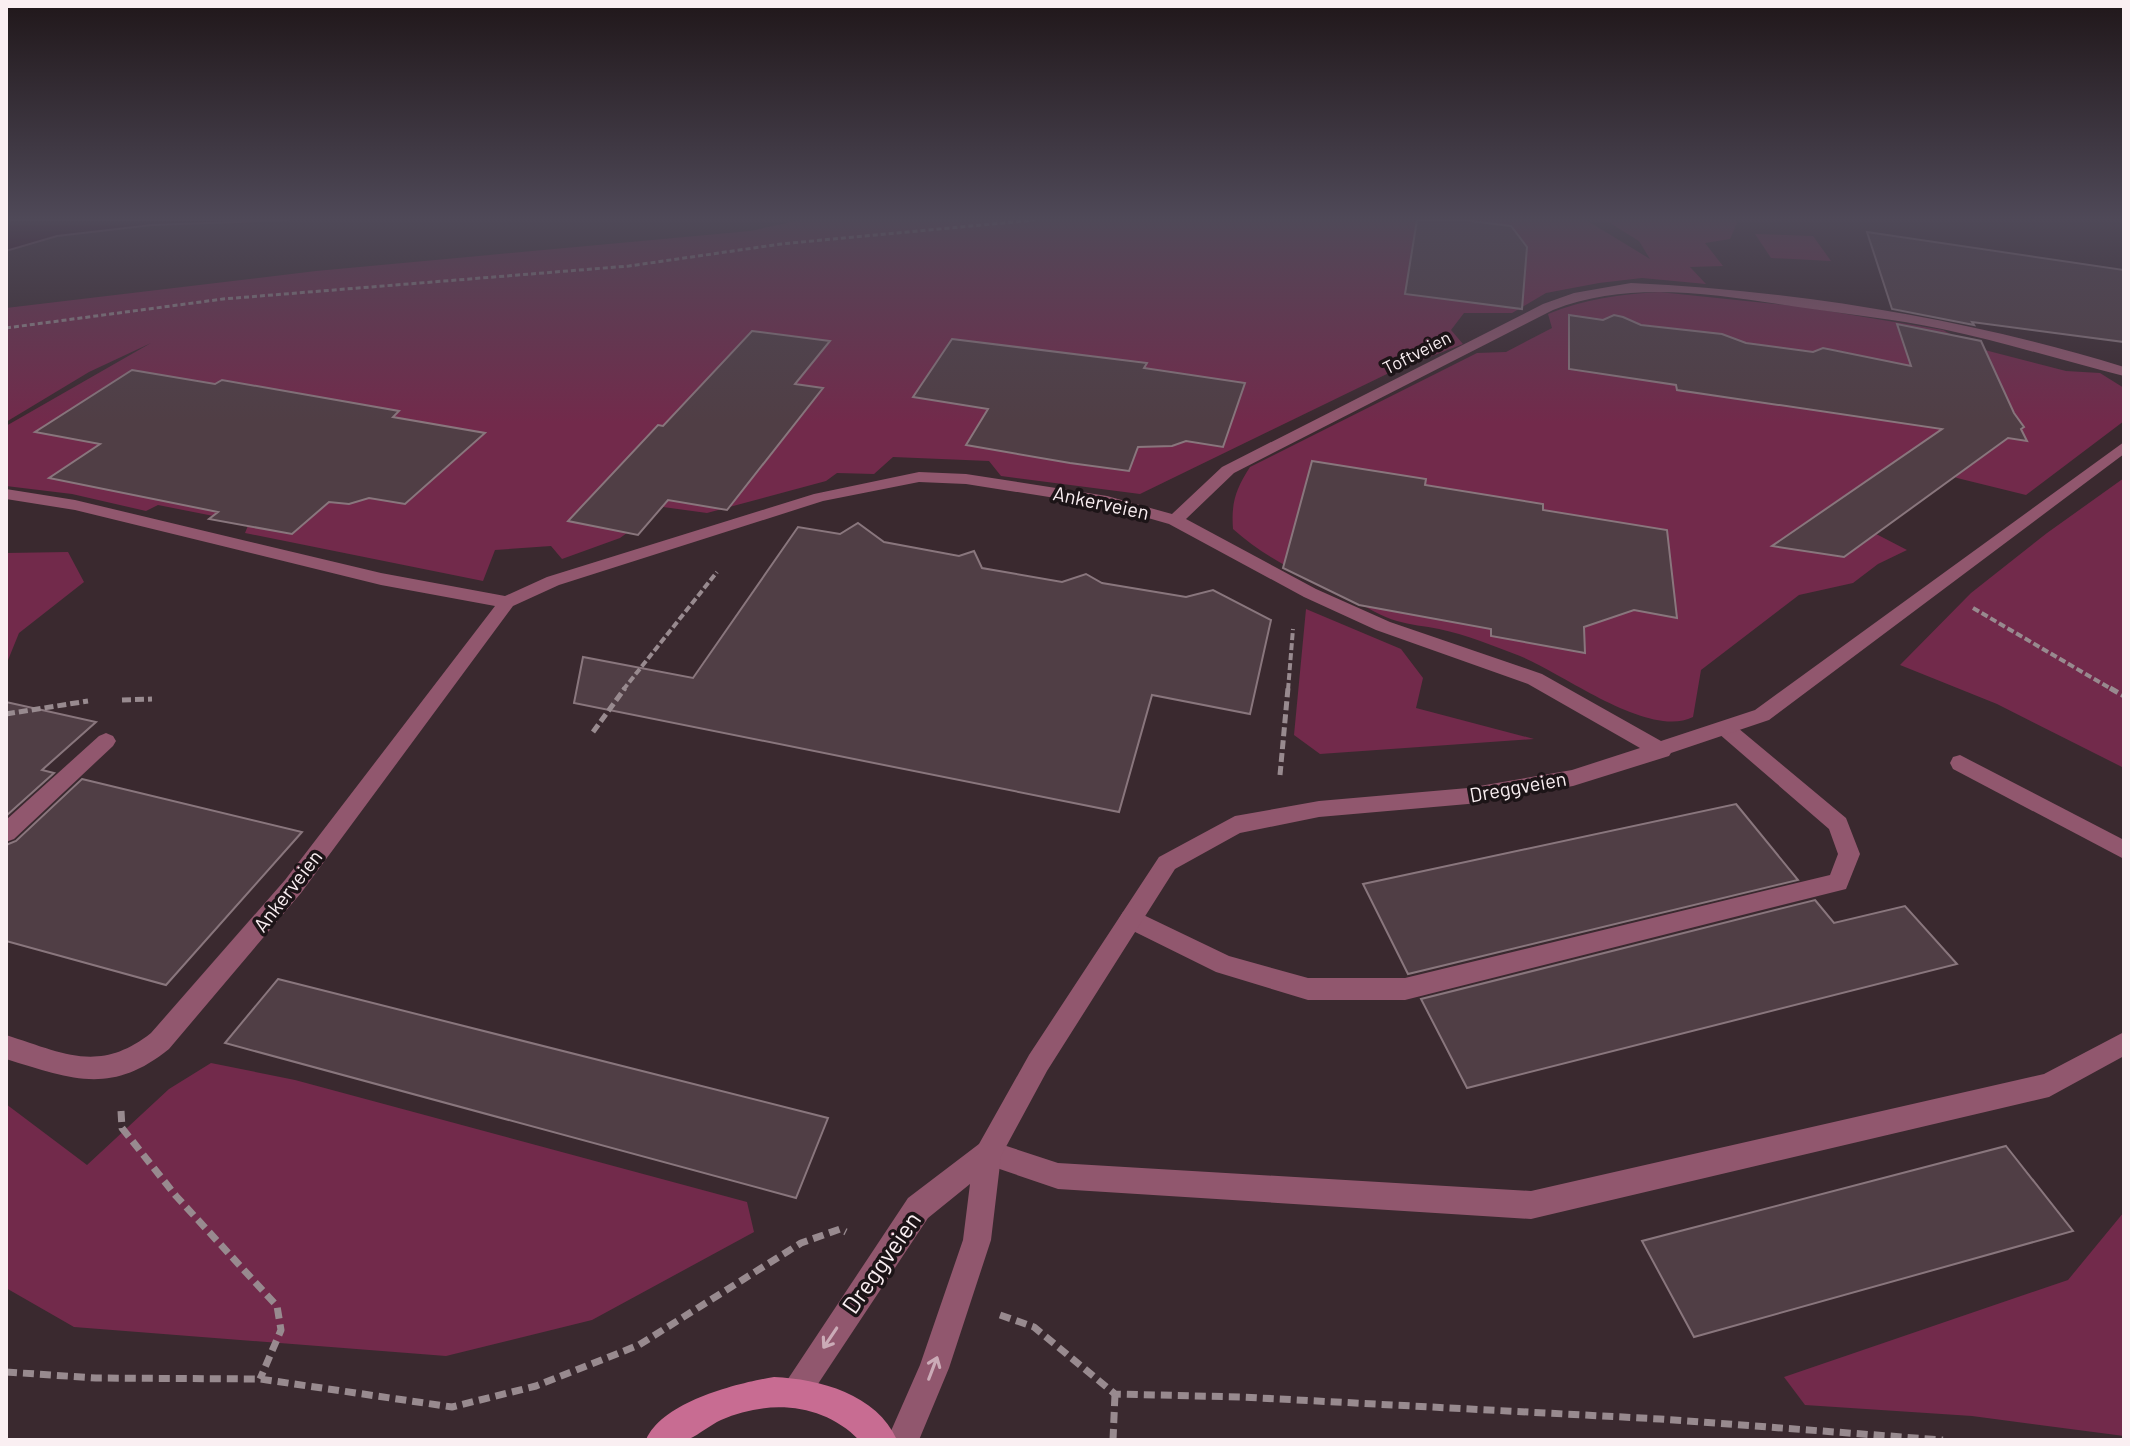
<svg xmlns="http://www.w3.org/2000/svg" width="2130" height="1446" viewBox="0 0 2130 1446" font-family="Barlow,sans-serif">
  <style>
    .green { fill: #722a4b }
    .water { fill: #2f051a; stroke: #6c4b5b; stroke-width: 2 }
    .building { fill: #503e45; stroke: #89767d; stroke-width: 2 }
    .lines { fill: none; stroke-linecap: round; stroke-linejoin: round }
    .path-far3 { stroke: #988a8f; stroke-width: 3; stroke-dasharray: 5 3; stroke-linecap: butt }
    .path-far2 { stroke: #988a8f; stroke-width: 4; stroke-dasharray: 7 3; stroke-linecap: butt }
    .path-far1 { stroke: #988a8f; stroke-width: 5; stroke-dasharray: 9 4; stroke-linecap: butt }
    .path { stroke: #988a8f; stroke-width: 7; stroke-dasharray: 11 6; stroke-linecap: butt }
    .lane { fill: #91576e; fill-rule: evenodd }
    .street { fill: #91576e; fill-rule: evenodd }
    .secondary { fill: #c86c92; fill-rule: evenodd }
    .oneway { stroke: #cbabb7 }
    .labels { text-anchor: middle; stroke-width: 7; stroke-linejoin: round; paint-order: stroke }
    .far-street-label { font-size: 18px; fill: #faeff2; stroke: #1c1417 }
    .street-label { font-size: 20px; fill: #faeff2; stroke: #1c1417 }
    .near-street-label { font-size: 24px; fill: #faeff2; stroke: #1c1417 }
  </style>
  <rect width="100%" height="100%" fill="#3a292f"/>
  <g class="green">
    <polygon points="800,220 1586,220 1650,259 1639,241 1605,220 1736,220 1737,223 1730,239 1705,243 1723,266 1690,267 1706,284 1642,278 1599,283 1546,293 1512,313 1464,313 1451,330 1463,344 1391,372 1140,494 1001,476 989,461 893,457 874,474 837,473 826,481 707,513 663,507 620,538 562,559 551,546 495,550 483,581 245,533 249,523 158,505 146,511 72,494 6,486 6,426 151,343 89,372 6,422 6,308 316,271 750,231"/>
    <polygon points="1755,234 1813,236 1831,261 1771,258"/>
    <path d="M1659,292L1804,307L1943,330L1977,348L2066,371L2100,373L2124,388V421L2026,495L1957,478L1908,454L1826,508L1907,550L1878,564L1853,583L1799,595L1701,670L1693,717C1648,739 1563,673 1520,656C1494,646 1467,635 1439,629C1425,626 1410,625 1397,621C1382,617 1367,607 1353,600C1312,579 1267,560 1233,529C1231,502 1236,489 1250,467L1477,353L1506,352L1552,328L1548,314C1585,299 1620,294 1659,292Z"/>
    <polygon points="2124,478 2124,768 1997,704 1900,665 1971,593 2047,533"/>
    <polygon points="68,552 84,582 19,633 6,665 6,553"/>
    <polygon points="1306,609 1401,649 1423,678 1416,708 1534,739 1320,754 1294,735"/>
    <polygon points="211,1063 295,1080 747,1202 754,1232 592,1320 446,1356 74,1327 6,1288 6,1104 87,1165 169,1089"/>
    <polygon points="2124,1212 2124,1436 1972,1416 1805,1405 1784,1377 2068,1280"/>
  </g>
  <polygon class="water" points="6,220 289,220 152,225 57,236 6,251"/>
  <g class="building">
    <polygon points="1417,220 1463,220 1511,226 1527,247 1522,309 1405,294"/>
    <polygon points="1867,232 2124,270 2124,342 1972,322 1974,325 1892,309"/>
    <polygon points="1569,315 1603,320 1614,315 1623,317 1641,325 1722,334 1746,343 1813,352 1823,348 1911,366 1897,324 1981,341 2014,413 2024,427 2021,429 2027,441 2008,438 1844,557 1772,546 1942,429 1677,390 1676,385 1569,369"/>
    <polygon points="752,331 830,341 795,384 823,388 727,510 668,500 638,535 568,521 658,425 663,426"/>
    <polygon points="952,339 1147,363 1144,368 1245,383 1223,447 1186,441 1172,446 1138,447 1129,471 1070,463 966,445 988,409 913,397"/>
    <polygon points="132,370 215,384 222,380 399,411 393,417 485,433 405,504 369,498 349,504 329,502 292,534 209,519 218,512 49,478 100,444 35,432"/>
    <polygon points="1312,461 1426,479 1425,485 1543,504 1543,510 1667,530 1677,618 1634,610 1584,627 1585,653 1491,636 1491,629 1359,605 1283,568"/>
    <polygon points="858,523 884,542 959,556 974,551 982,568 1062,582 1086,574 1102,583 1186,597 1213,590 1271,620 1250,714 1152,695 1119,812 574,703 583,657 693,678 798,527 840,534"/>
    <polygon points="6,702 96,722 42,770 54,773 6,816"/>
    <polygon points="82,779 302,832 166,985 6,941 6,845 16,841"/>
    <polygon points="1736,804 1798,880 1408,974 1363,884"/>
    <polygon points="1815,900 1834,923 1905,906 1957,964 1467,1088 1421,999"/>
    <polygon points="278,979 828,1118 796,1198 225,1043"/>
    <polygon points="2006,1146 2073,1231 1694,1337 1642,1241"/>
  </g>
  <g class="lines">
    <polyline class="path-far3" points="6,328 223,299 629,266 781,244 1034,220"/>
    <g class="path-far2">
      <polyline points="1973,608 2113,690"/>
      <polyline points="623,690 717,572"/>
      <polyline points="1288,690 1293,629"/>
    </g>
    <g class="path-far1">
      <polyline points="2110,688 2124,696"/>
      <polyline points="122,700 152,699"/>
      <polyline points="6,714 88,701"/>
      <polyline points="593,732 625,688"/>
      <polyline points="1280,775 1288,688"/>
    </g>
    <g class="path">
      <polyline points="121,1111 122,1128 176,1196 277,1306 281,1330 260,1379"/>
      <polyline points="1000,1315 1034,1327 1115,1394 1241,1397 1660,1419 1943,1440"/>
      <polyline points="6,1372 96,1378 260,1379 452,1407 536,1386 639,1345 801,1243 840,1229 846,1232"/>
      <polyline points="1113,1440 1115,1394"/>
    </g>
    <g class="lane">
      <polygon points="1725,721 1732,723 1846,818 1860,854 1846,889 1405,1000 1308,1000 1216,972 1123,926 1119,919 1123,912 1131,909 1229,956 1308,978 1405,978 1830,875 1838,854 1829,829 1718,733 1715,728 1718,723"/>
      <polygon points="106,733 113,736 116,741 113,746 14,839 6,842 6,820 99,736"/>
      <polygon points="1960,755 2124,840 2124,859 1953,769 1950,763 1953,757"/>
      <polygon points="2124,1032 2124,1056 2049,1097 1531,1219 1058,1189 979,1162 975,1153 979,1144 988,1140 1058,1163 1531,1191 2044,1074"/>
    </g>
    <path class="street" d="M1631,283C1797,291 1965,318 2124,367V376C2063,361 2004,342 1942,329C1895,319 1846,314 1798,307C1716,295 1632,279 1553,310L1234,473L1186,519L1316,589L1390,622L1542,674L1661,741L1755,710L2124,442V454L1769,720L1671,753L1669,756L1573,786L1468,804L1319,817L1240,833L1175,869L1047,1071L1001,1156L991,1240L949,1368L919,1440H887L920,1365L963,1240L970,1184L928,1218L806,1402L795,1406L784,1402L780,1391L908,1198L979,1144L1029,1055L1159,857L1235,816L1319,801L1468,788L1572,770L1640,748L1528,684L1376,630L1304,597L1169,524L1106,506L966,484L919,482L823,501L559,585L513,606L301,893L169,1049C111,1096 71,1079 6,1059V1035C63,1053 99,1074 151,1033L285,880L495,606L381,585L75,510L6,499V489L75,500L381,573L505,596L547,577L814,494L919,472L966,474L1107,496L1172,514L1222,467L1543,304L1574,293Z"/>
    <path class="secondary" d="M774,1377C819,1379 877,1394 897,1440H859C823,1403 768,1399 721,1420C710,1425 700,1434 689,1439C679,1444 658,1440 646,1440C662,1402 737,1383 774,1377Z"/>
  </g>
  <defs><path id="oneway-shaft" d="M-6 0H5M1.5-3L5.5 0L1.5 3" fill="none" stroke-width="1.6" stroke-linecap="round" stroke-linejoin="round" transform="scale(2)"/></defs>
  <g class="oneway">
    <use href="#oneway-shaft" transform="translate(830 1338) rotate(124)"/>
    <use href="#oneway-shaft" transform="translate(933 1368) rotate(-69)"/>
  </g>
  <linearGradient id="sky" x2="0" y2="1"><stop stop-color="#20171a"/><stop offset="0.52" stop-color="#4f4958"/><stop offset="1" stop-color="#4f4958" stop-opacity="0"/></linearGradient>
  <rect width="2130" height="422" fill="url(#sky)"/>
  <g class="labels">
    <g class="far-street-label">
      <text transform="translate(1417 353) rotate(-27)" y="6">Toftveien</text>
    </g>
    <g class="street-label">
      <text transform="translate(1101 503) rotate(12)" y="7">Ankerveien</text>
      <text transform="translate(1518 787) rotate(-10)" y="7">Dreggveien</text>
      <text transform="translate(288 891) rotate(-52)" y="7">Ankerveien</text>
    </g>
    <g class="near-street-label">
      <text transform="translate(882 1263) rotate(-55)" y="8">Dreggveien</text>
    </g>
  </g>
  <rect width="2130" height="1446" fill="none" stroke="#faeff2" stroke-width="16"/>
</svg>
